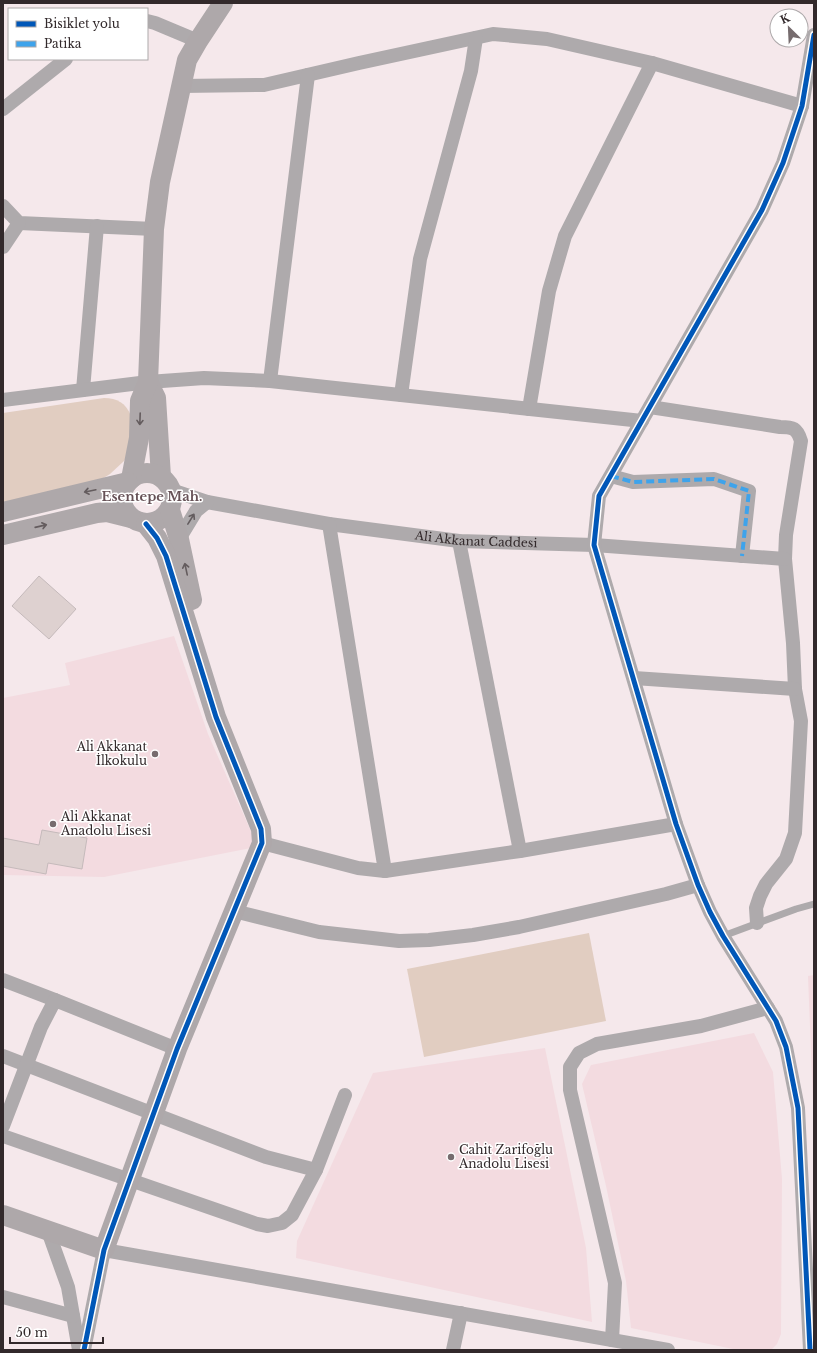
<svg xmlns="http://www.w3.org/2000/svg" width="817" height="1353" viewBox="0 0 817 1353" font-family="'Libre Baskerville',serif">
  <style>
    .built { fill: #f3dbe0 }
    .green { fill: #e1cdc1 }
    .building { fill: #ded1d0; stroke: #c5babb }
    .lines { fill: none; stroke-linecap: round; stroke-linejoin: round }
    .lane { stroke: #aeaaac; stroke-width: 7 }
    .street { stroke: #aeaaac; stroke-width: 14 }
    .secondary { stroke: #aea8aa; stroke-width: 20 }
    .quiet { stroke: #3ea3eb; stroke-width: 4; stroke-dasharray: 8 4; stroke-linecap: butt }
    .cycleway-casing { stroke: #fff; stroke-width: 8 }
    .cycleway { stroke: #0057b8; stroke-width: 5 }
    .oneway { stroke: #645c5e }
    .oneway2 { stroke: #645d5f }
    .poi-dot { fill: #766c6e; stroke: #fff; stroke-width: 1.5 }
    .labels { text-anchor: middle; stroke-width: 3; stroke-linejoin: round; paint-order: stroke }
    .street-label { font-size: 12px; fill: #32292b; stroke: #fff }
    .poi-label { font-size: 12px; fill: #32292b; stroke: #fff; text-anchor: start }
    .neighbourhood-label { font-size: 13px; font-weight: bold; fill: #665156; stroke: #fff }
  </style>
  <rect width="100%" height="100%" fill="#f5e8eb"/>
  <g class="built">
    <polygon points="174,636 208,734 253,836 256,847 104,877 3,875 3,698 70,685 65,663"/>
    <polygon points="814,975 814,1128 808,976"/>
    <polygon points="754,1033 773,1072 782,1179 781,1334 777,1344 771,1350 738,1350 631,1328 626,1281 606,1186 582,1084 591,1065"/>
    <polygon points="545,1048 586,1248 592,1322 296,1258 297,1241 373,1073"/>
  </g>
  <g class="green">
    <path d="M104,398C117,398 126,403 131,416L129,453L124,461L110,474L102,479L3,504V413Z"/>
    <polygon points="589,933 606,1021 424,1057 407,969"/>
  </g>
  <g class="building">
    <polygon points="39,576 76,609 49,639 12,606"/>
    <polygon points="42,830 87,838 82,869 48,863 46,874 3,866 3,838 39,845"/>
  </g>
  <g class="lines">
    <polyline class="lane" points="723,936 796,909 814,904"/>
    <g class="street">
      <polyline points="147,21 155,23 198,41"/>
      <polyline points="181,86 264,85 359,63 493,34 547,39 652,63 802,106"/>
      <polyline points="3,109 66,59"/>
      <polyline points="3,206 19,223 154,229"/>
      <polyline points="3,247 19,223"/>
      <polyline points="270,381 308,75"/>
      <polyline points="83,390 97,226"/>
      <polyline points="401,395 420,259 471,71 476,38"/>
      <polyline points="3,400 148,382 204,378 270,381 642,421"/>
      <path d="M650,407L780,427C793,427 797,428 801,441L786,535L785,559L793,643L795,689L801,721L795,833L786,859L766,884L760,896L756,908L757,923"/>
      <polyline points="529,409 549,291 565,236 652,63"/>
      <polyline points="611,476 633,482 714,479 749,491 742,556"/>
      <path id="s1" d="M171,490L207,502L329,524L459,541L594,545L785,559"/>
      <polyline points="329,524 385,871"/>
      <polyline points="179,539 196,511 207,502"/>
      <polyline points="459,541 520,851"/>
      <polyline points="634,678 795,689"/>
      <polyline points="262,843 358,868 385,871 520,851 676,824"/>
      <polyline points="234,911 319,932 399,941 429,940 473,935 519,927 666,894 698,885"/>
      <polyline points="3,980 55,1000"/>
      <polyline points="3,1056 266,1157 316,1170"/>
      <polyline points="3,1126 41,1027 55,1000 177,1049"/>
      <polyline points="3,1136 257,1224 268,1226 282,1223 292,1215 316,1170 345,1095"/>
      <polyline points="48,1231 68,1287 79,1350"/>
      <polyline points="3,1297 73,1316"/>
      <polyline points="612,1340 615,1283 570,1090 570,1067 579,1053 597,1044 701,1026 768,1008"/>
      <polyline points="84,1350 104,1250 668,1350"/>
      <polyline points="453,1350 461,1313"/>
      <polyline points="810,1350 798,1108 786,1047 776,1021 723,936 710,912 698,885 676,824 594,545 599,496 762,210 783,163 802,106 814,35"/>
    </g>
    <g class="secondary">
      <polyline points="148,382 156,398 161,477"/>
      <circle cx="147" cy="498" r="25"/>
      <polyline points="131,479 139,438 140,401 148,382 154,229 160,182 187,60 198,41 223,3"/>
      <polyline points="170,510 179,539 192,600"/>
      <polyline points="3,512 128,482"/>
      <polyline points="3,535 97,513 107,512 131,518"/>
      <polyline points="3,1215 104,1250 177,1049 262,843 261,829 216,717 166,556 157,538 146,524"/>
    </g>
    <polyline class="quiet" points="611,476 633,482 714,479 749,491 742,556"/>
    <defs>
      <g id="cycleway">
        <polyline points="84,1350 104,1250 177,1049 262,843 261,829 216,717 166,556 157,538 146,524"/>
        <polyline points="810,1350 798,1108 786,1047 776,1021 723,936 710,912 698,885 676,824 594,545 599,496 762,210 783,163 802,106 814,35"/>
      </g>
    </defs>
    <use href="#cycleway" class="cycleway-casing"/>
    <use href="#cycleway" class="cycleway"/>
  </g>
  <defs><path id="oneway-shaft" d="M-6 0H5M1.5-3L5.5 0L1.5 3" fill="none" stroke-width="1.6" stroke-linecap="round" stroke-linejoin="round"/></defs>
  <g class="oneway">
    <use href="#oneway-shaft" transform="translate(140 419) rotate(92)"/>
    <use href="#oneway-shaft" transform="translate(90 491) rotate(168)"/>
    <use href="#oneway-shaft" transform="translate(41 526) rotate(-13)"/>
    <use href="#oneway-shaft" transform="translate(186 569) rotate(-102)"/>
  </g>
  <use class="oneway2" href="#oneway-shaft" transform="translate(191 519) rotate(-58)"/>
  <g class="poi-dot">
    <circle cx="155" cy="754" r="4"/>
    <circle cx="53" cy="824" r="4"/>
    <circle cx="451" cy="1157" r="4"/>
  </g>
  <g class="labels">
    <g class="street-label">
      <text dy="4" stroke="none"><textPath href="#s1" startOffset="310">Ali Akkanat Caddesi</textPath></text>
    </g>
    <g class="poi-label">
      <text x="147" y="751" text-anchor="end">Ali Akkanat<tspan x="147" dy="14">İlkokulu</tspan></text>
      <text x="61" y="821">Ali Akkanat<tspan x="61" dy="14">Anadolu Lisesi</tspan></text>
      <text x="459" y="1154">Cahit Zarifoğlu<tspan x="459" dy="14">Anadolu Lisesi</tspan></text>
    </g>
    <g class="neighbourhood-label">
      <text x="152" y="501">Esentepe Mah.</text>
    </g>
  </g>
  <rect width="817" height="1353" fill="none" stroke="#32292b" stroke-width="8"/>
  <rect x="8" y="8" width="140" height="52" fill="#ffffff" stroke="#ada9aa"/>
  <rect x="16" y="21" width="20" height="6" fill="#0057b8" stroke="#ada9aa"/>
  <text x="44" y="28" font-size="12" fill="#32292b">Bisiklet yolu</text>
  <rect x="16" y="41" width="20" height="6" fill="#3ea3eb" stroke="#ada9aa"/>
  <text x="44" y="48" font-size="12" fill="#32292b">Patika</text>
  <g transform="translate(789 28) rotate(336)"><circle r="19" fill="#ffffff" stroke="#ada9aa"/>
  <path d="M0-3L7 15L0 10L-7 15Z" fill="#766c6e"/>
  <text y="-6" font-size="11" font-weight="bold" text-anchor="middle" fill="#32292b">K</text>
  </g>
  <path d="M10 1337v6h93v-6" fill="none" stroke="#32292b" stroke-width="2"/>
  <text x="16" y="1337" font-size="12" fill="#32292b" stroke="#ffffff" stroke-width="3" paint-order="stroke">50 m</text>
</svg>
